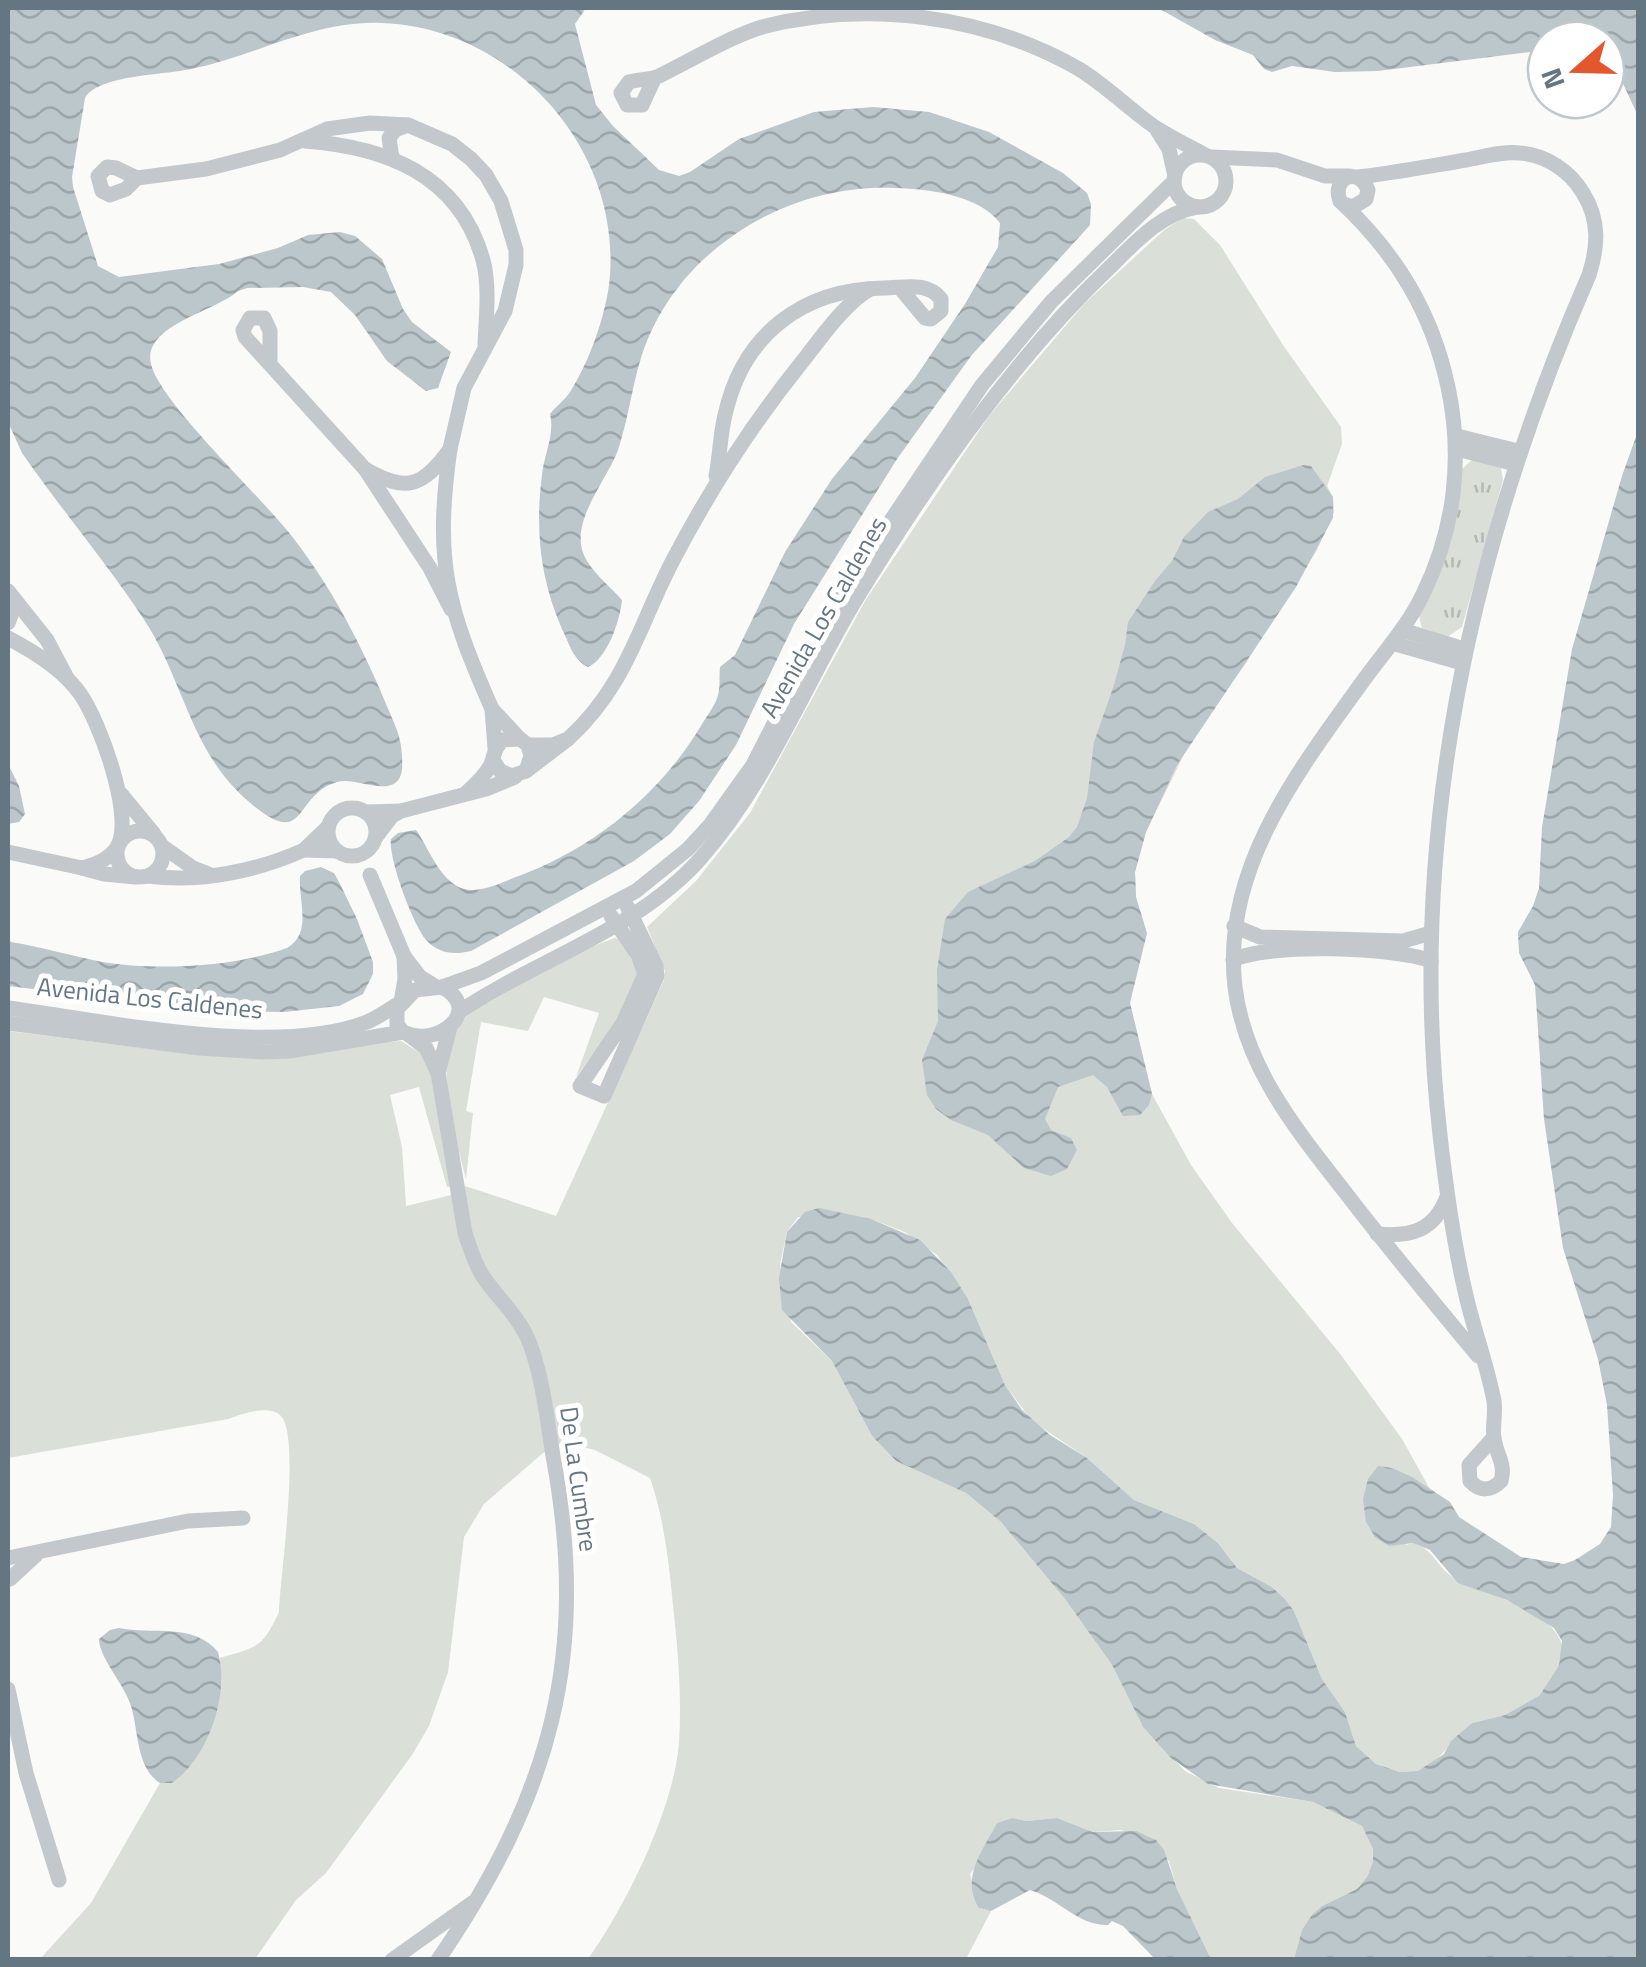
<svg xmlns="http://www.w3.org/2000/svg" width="1646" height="1967" viewBox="0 0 1646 1967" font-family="'Titillium Web',sans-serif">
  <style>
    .grass { fill: #dadfd7 }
    .park { fill: url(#park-tufts) }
    .water { fill: url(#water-waves) }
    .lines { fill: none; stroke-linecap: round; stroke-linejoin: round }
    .minor { stroke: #c3c8cc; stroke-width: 15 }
    .labels { text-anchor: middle; stroke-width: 10; stroke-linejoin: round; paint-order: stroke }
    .street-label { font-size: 25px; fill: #657683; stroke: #fff }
  </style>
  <defs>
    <pattern id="park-tufts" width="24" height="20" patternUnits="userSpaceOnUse" patternTransform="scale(2.5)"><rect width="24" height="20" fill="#dadfd7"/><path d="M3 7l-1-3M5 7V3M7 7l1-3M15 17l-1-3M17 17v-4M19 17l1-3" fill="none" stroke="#b4b9b4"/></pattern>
    <pattern id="water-waves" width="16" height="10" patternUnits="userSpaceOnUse" patternTransform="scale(2.5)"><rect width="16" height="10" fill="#bbc7cb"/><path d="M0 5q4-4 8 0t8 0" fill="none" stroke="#9ca6aa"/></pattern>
  </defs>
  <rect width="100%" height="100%" fill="#fafaf8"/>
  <g class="grass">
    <path d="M1182,218L1194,219L1220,245L1283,345L1341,427L1342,444L1327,486L1333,497L1334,512L1317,550L1246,663L1190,742L1146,832L1135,872L1136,897L1146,938L1136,969L1130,1003L1152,1094L1191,1165L1232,1223L1341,1355L1402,1439L1431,1491L1392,1468L1406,1545L1413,1543C1434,1549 1437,1568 1454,1578C1484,1596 1557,1608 1563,1650L1559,1665L1540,1695L1505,1715L1472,1723L1432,1764L1418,1771L1400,1772L1376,1764L1356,1746L1345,1712L1322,1679L1294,1611L1285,1599L1272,1587L1237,1568L1218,1543L1194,1524L1134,1500L1087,1458L1032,1421L1005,1385L968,1299L937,1255L905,1232L871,1219L798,1217L787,1232L780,1264L791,1322L832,1361L872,1436L896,1461L966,1493L1001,1522L1065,1599L1112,1665L1143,1727L1185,1771L1219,1788L1313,1802L1362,1826L1373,1849V1861L1367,1877L1357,1889L1322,1906L1302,1930L1294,1959H1211L1177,1889L1169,1861L1122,1830L1093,1832L1057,1818L1026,1821L1013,1818L970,1874L979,1908L991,1911L966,1959H588C626,1906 674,1808 679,1743C682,1698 678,1650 673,1605C669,1563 664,1518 650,1478L595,1450L562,1442L543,1453L484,1504L464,1537L448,1672L429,1726L412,1755L326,1873L296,1900L255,1959H40L91,1903L160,1783H172C209,1752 224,1705 220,1658C258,1647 262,1648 279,1612C280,1577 301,1438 281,1416C269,1404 242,1414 228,1419L8,1458V1031L199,1055L401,1041L425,1056L433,1075L452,1186L447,1187L419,1087L390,1095L402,1147L406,1206L464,1192L465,1186L556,1216L664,980L665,971L647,927L696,881L750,813L865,601L989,416L1084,304L1163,231Z"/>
    <path d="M615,938L620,939L639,972L619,1019L576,1077L599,1013L544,997L528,1031L481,1022L466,1111L473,1113L466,1179C455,1132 428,1058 466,1017C479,1002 500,994 518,984C549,967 581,949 615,938Z"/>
  </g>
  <polygon class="park" points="1474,458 1501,468 1503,480 1462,627 1447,637 1422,628 1419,616 1462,469"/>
  <g class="water">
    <path d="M8,8H586L575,24L596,105L613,126L659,170L679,176L690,172L739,139L814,112L873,107L929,112L989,132L1063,173L1087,193L1091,204L1090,225L971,356L897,459L794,624L736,745L699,801L670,834L634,861L471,951C454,955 439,954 426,940C413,925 388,858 391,839L398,833L416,830C429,848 440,882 464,889C480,893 501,883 516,877C593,849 660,795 702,724C708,714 718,702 719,690C720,683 719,675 720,667L735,655L785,552L832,479L915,378L965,304L998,247L1000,223C979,195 929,189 896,188C796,183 692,240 650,334C633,371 631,412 618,450C606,483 565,526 587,561C597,577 611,587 622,600C620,621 607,659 588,667C573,660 569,643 562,629C540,579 535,529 542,475C544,454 555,435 550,414C556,406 565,400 570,392C589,362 604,320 609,285C625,152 515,28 382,23C314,20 256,56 191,69C164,75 98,75 85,98L72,177L73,187L98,266L119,277L219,264L278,248L308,235L340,232L355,236L382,259L403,309L412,322L451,352L438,388L426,391L387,361L355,315L331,292L303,287L247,288L238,291C215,312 142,325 151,364C160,403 264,499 294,539C338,596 368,659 395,725C401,739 403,755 402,770C397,802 357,776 337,782C292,795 308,853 248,801C189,750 184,679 143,618C105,561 61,509 22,453L8,422Z"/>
    <polygon points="1158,8 1638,8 1638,116 1619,75 1606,63 1606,40 1546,40 1546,50 1378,71 1335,72 1292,66 1272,72 1264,69 1253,55 1215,40"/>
    <polygon points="1638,431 1638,1959 1294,1959 1302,1930 1312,1915 1322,1906 1357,1889 1367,1877 1373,1861 1373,1849 1362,1826 1313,1802 1208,1784 1171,1758 1143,1727 1112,1665 1065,1599 1001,1522 966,1493 896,1461 872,1436 832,1361 782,1310 779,1278 787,1232 805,1212 819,1208 871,1219 920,1240 951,1272 968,1299 1005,1385 1022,1410 1050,1435 1087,1458 1134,1500 1194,1524 1218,1543 1237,1568 1272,1587 1285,1599 1294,1611 1322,1679 1345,1712 1356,1746 1376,1764 1400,1772 1418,1771 1444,1754 1451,1741 1472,1723 1505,1715 1540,1695 1559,1665 1562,1641 1554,1628 1507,1600 1458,1583 1430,1550 1413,1543 1389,1546 1375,1537 1366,1522 1363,1499 1368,1479 1378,1466 1392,1468 1412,1477 1450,1502 1459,1517 1521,1557 1564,1564 1575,1560 1600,1544 1611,1527 1613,1495 1607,1405 1598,1359 1563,1248 1544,1119 1535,985 1519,953 1518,932 1533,906 1539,888 1542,827 1572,649 1622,476"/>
    <polygon points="1303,465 1311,466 1333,497 1333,518 1296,587 1177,765 1146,832 1135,872 1136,897 1147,933 1130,1003 1152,1094 1149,1105 1140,1115 1123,1116 1107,1087 1093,1075 1058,1087 1045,1119 1051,1130 1071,1138 1077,1150 1067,1169 1051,1176 1024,1168 988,1135 951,1120 936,1109 927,1095 922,1060 938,1021 937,970 945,919 968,892 1035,861 1069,837 1077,827 1087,798 1094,742 1114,685 1125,645 1128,622 1155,581 1172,561 1184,537 1208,512 1238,499 1265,477"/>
    <polygon points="8,764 19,786 25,814 19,822 8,824"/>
    <path d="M321,867L334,873L339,882L357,919L373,962V974L363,994L339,1006L284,1012L217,1011L8,986V938L11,942C42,947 72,956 102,962C158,971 234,967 287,948C313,933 298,901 300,876L305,871Z"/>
    <path d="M119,1628C151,1635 194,1622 218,1652C230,1694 208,1758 172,1783H160C135,1767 139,1728 130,1703C123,1683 99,1657 99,1639L110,1630Z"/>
    <path d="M1013,1818L1026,1821L1057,1818L1093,1832L1136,1831L1156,1840L1164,1850L1177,1889L1211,1959H1155L1123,1926L1112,1921L1108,1925C1078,1926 1058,1898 1030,1890L991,1911L979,1908C960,1878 983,1850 997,1823Z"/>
  </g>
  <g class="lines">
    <g class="minor">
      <path d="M654,79L642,105H627L621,93L629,82C639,79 650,80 659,76C694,59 725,39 762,27C866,0 985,15 1079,69C1105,85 1127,107 1152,125C1168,136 1187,145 1205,155"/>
      <polyline points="1157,130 1169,149 1175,176"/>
      <path d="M305,141C385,147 459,174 483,260C490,287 486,317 485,345"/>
      <circle cx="1200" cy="181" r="26"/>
      <polyline points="1212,157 1277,160 1325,176 1350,176"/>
      <polyline points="392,158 389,138 395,130 408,125"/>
      <path d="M1358,177C1394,173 1430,166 1466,160C1483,157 1502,151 1520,153C1546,155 1570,171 1583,193C1600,220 1598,247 1589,275C1470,548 1406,837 1440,1135C1446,1188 1453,1240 1465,1291C1473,1328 1487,1364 1494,1401C1496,1414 1492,1426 1494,1438C1496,1455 1506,1463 1501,1481C1491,1491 1480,1492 1470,1481L1469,1465L1494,1437"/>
      <polyline points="137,178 126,189 110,195 102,191 98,176 107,167 116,168 137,178 206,169 280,150 327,129 370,123 408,125 452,144 471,159 486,175 501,201 516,250 516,265 505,311 464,388 450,449"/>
      <path d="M1343,204L1353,207L1366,199L1368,190C1359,166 1331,177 1340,201C1396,253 1432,312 1448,387C1463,457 1455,529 1423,594C1408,626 1384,652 1363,681C1298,771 1221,870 1235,987C1245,1068 1296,1129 1345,1192C1388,1248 1433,1302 1478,1356"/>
      <polyline points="270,364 270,331 264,318 250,318 243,330 245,337 365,469"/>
      <polyline points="1457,436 1518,451"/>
      <polyline points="1457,449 1515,464"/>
      <path d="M716,476C720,456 720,435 725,415C743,334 803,289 884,288C904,288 927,281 941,299V311L931,319L925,318L900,288"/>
      <polyline points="8,591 47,640 67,678"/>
      <path d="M451,609L430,568L365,469C406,493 423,487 450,449C434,562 447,607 492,709"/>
      <polyline points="8,623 15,605 11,596"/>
      <polyline points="1402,630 1464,649"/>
      <path d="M8,638C33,651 64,670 81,695C100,723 132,811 119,843C113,858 97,864 82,868L104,874L136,877"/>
      <polyline points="1392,643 1462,663"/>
      <path d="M568,739C626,686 638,628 672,562C709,491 752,424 802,362C822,337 843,305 870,289"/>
      <polyline points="495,748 492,709 520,739"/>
      <polyline points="526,771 568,739 553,745 528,745"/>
      <path d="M466,793C475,785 486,775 491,764C495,754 494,748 503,740L520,739L528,745L531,756L526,771L512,776L500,771L493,760"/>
      <polyline points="121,794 154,834"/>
      <circle cx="352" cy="832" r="24"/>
      <polyline points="401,811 486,789 515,777"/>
      <polyline points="367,812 401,811 392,816 376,837"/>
      <polyline points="328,827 304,850 337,851"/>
      <circle cx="140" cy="854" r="23"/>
      <polyline points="162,846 193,868 211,875"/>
      <polyline points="8,852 82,868"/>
      <polyline points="370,875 404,956"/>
      <path d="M148,876C199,883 257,871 304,850"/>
      <polyline points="611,916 638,955 645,974 623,1023 580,1086 604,1096 657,976 656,966 627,906"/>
      <polyline points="1234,926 1260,937 1403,941 1431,933"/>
      <path d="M1233,960C1267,943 1395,947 1431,961"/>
      <polyline points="442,987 481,973 636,891 688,849 710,825 753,765 810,653 857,571 982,385 1051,302 1174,181"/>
      <path d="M8,1008C105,1021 276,1058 367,1022C379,1017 390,1009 401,1002L405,979L404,956L420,977L433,985"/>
      <path d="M459,1012C537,959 636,931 700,859C767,783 803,688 855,601C925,486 1009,364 1106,271C1132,246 1160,213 1197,207"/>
      <path d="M8,1023L199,1048L264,1052L290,1051L403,1032C439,1049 484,1009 442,987L415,990L397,1009V1025L403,1032"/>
      <polyline points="409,1035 426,1048 438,1073 450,1027"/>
      <path d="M1377,1234C1411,1237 1434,1231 1447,1197"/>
      <polyline points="8,1558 188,1521 243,1518"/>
      <polyline points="10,1579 36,1555"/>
      <polyline points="8,1689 26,1773 59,1880"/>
      <polyline points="392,1960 472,1903"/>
      <path d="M438,1960C551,1794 590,1655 553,1456C547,1419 543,1379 530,1344C520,1317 498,1299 482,1275C474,1262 470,1248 465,1233L438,1073"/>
    </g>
  </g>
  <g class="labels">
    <g class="street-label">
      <text transform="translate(823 617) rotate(-60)" y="9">Avenida Los Caldenes</text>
      <text transform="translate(150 998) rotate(6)" y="9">Avenida Los Caldenes</text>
      <text transform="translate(579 1479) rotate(82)" y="9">De La Cumbre</text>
    </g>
  </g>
  <rect width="1646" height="1967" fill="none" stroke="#657683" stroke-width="20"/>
  <g transform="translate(1576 70) rotate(250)"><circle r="48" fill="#ffffff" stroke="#c1c8cd" stroke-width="2.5"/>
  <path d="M0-8L18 38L0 25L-18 38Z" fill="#e4572e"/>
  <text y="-15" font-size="28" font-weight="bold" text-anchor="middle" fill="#657683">N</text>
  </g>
</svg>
